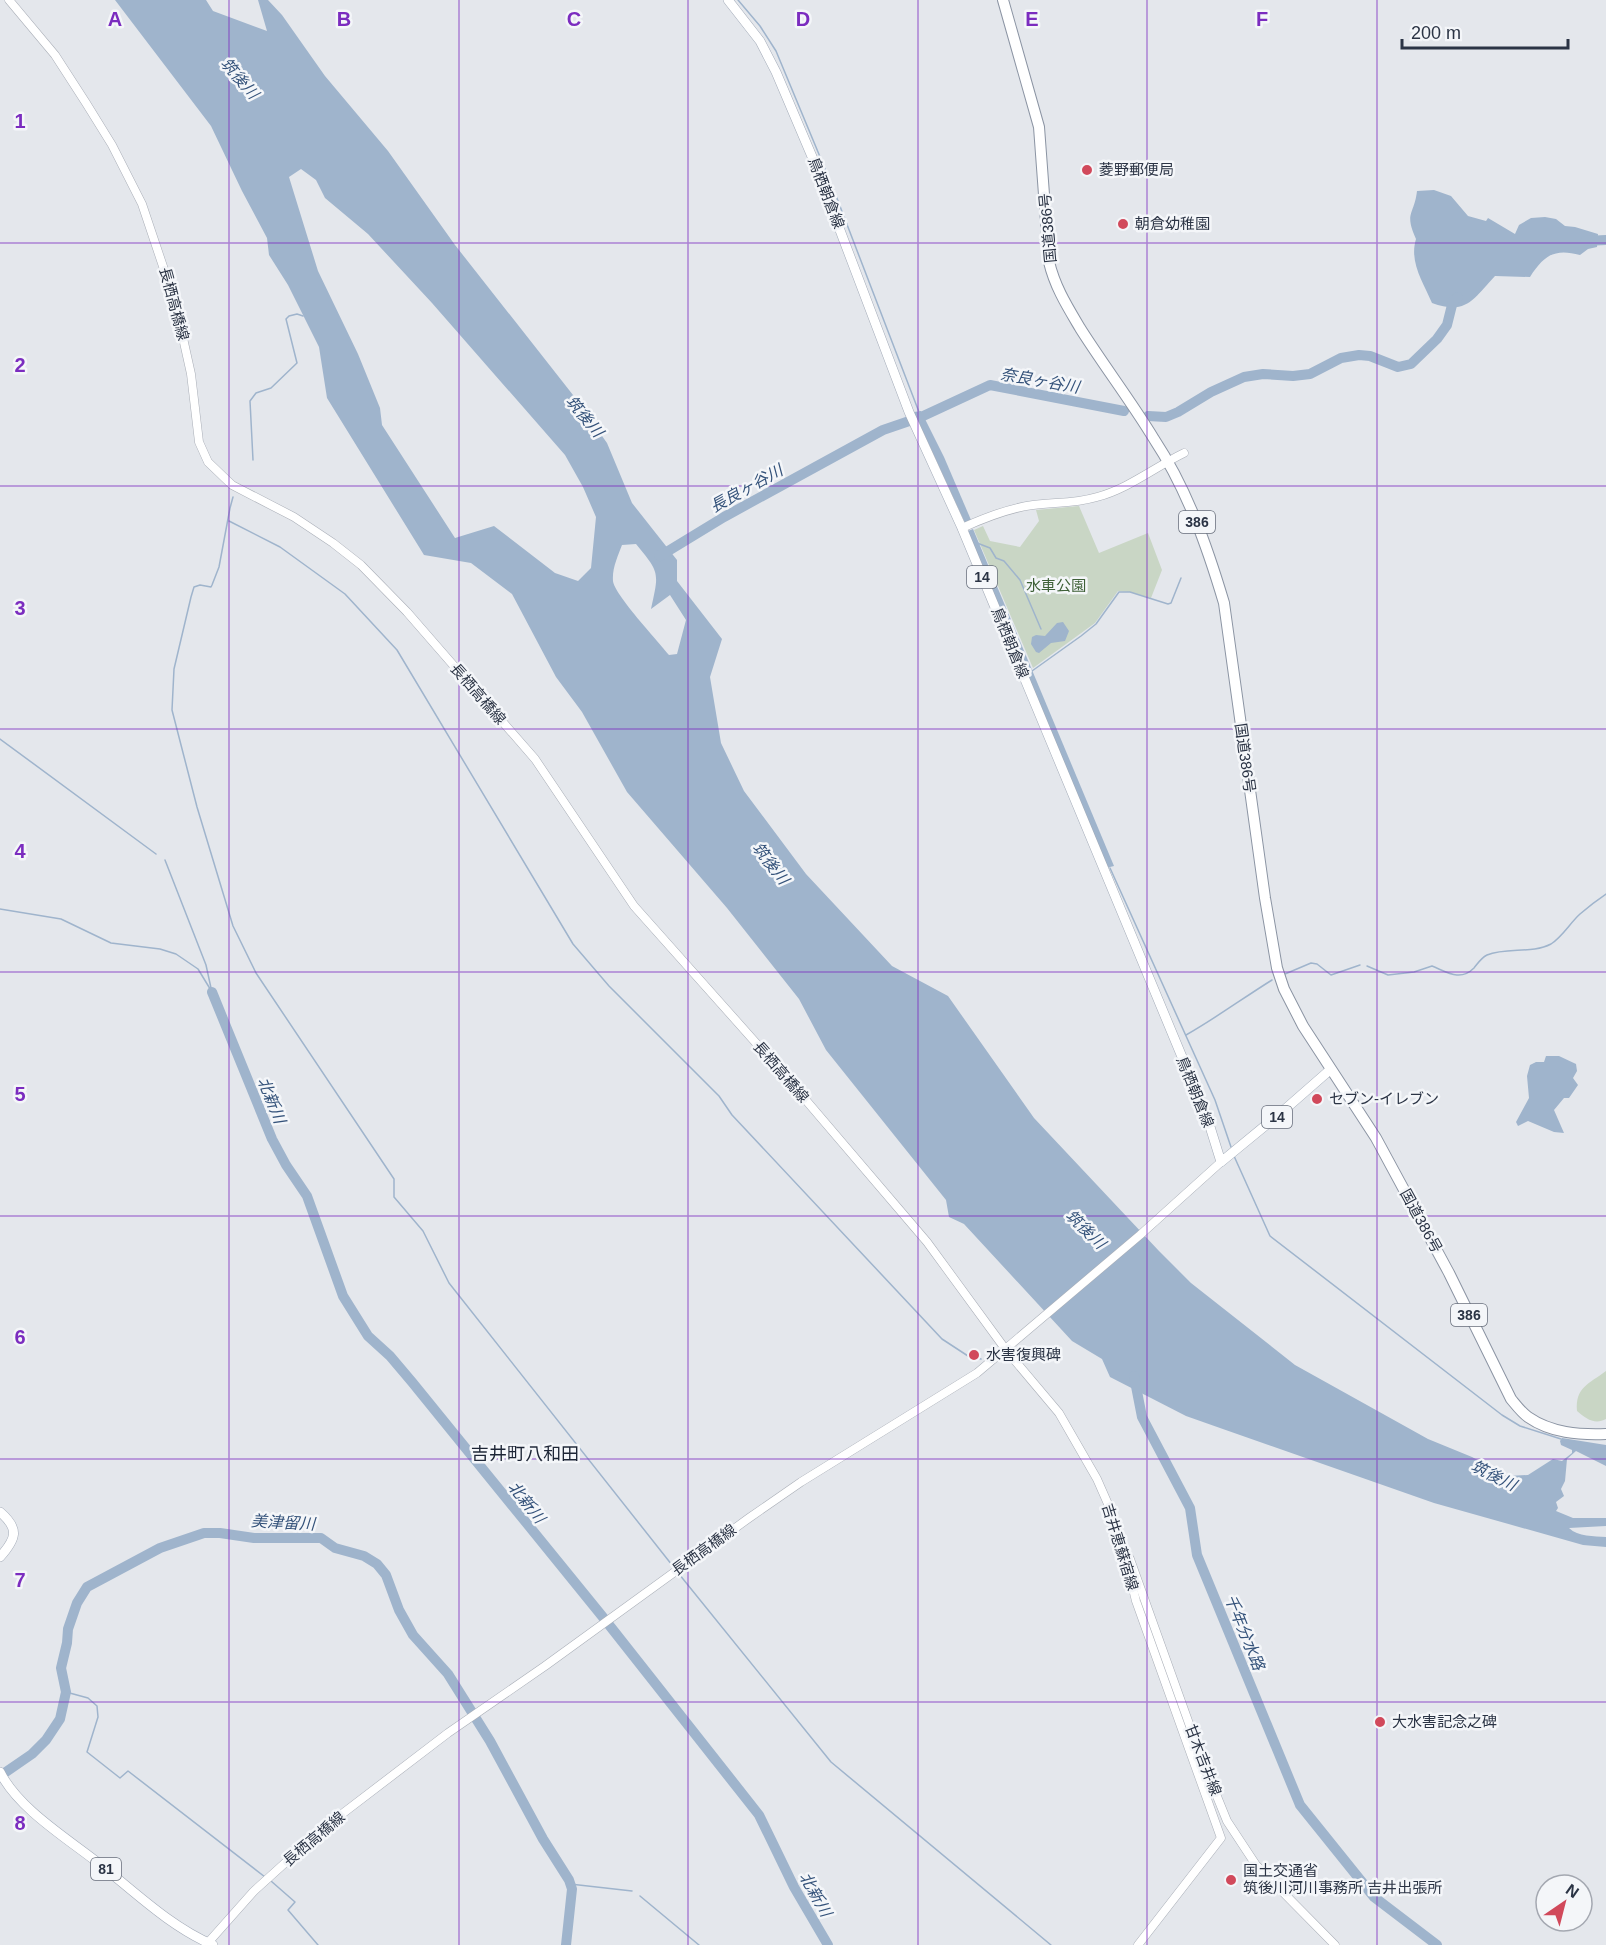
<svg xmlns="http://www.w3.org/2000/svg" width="1606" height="1945" viewBox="0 0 1606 1945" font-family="Arial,'Noto Sans JP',sans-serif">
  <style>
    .green { fill: #c9d6c5 }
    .water { fill: #9fb4cc; fill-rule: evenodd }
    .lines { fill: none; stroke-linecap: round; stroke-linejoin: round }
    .stream { stroke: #9fb4cc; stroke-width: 1.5 }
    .river { stroke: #9fb4cc; stroke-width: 10 }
    .secondary-casing { stroke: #a9aeb7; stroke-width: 9 }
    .primary-casing { stroke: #a3abb8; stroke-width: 10 }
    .highway-casing { stroke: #8b94a3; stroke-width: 12 }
    .secondary { stroke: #fff; stroke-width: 8 }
    .primary { stroke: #fff; stroke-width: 9 }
    .highway { stroke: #fff; stroke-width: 10 }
    .grid { fill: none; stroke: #7b2cbf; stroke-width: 1.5; stroke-opacity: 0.55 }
    .poi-dot { fill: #d1495b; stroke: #f4f6f9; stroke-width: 2 }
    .labels { text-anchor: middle; stroke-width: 5; stroke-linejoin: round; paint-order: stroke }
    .shield { fill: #f4f6f9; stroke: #676e7b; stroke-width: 1.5 }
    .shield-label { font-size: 14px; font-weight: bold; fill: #2b3445 }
    .poi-label { font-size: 15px; fill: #2b3445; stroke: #f4f6f9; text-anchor: start }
    .street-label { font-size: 15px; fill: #2b3445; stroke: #f4f6f9 }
    .park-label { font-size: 15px; fill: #3f6138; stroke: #f4f6f9 }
    .water-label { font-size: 16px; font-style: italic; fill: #34527a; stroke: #f4f6f9 }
    .quarter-label { font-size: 18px; fill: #1d2536; stroke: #f4f6f9 }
    .grid-label { font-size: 20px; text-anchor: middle; font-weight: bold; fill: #7b2cbf; stroke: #f4f6f9; stroke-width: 5; stroke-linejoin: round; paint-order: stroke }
  </style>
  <rect width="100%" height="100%" fill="#e4e7ec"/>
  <g class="green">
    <polygon points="1079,506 1099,553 1148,533 1162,570 1151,598 1130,592 1118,591 1095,623 1033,668 974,530 983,526 990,541 1020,547 1039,521 1036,510"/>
    <path d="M1606,1371V1419C1595,1425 1586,1419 1577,1411C1575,1387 1589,1384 1606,1371Z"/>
  </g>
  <g class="water">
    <path d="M115,0H206L213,11L267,31L258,0H268L282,15L325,76L388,151L455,245L573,395L607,443L632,503L677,560V581L722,639L710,677L721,743L744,791L806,874L892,966L948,996L1034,1118L1159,1251L1191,1283L1295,1365L1428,1439L1472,1457L1508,1476L1528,1475L1553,1459L1562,1461L1572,1453V1450L1561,1445L1560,1441L1562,1438L1606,1445V1466L1576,1451L1567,1459L1565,1481L1561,1489L1564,1496L1556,1502L1558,1508L1556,1511L1573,1518H1606V1526L1569,1528C1578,1537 1594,1536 1606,1537V1547L1583,1545L1434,1503L1220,1428L1186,1416L1110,1377L1102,1359L1072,1341L964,1224L949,1217L946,1200L826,1050L799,999L727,908L627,792L582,712L556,677L512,594L471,563L424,555L327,398L319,347L288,285L269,255L267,238L242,191L211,126ZM301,169L316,180L325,198L368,234L432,303L565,455L583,487L596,517L591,568L578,581L555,573L494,526L455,538L382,425L380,408L358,354L318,271L289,177ZM636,544C660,573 659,572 651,609L670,595L686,620L677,654L669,655C658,641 614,594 613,581C612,568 618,556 622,545Z"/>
    <path d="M1434,190L1451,196L1468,216L1486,221L1488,218L1515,234L1519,225L1531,218L1545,217L1556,219L1565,226L1575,227L1598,234L1597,247L1588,249L1580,255C1555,248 1544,255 1530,277L1495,276C1474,298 1467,316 1432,303C1423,282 1409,262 1416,239C1404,212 1414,216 1417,191Z"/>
    <polygon points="921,411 944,457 971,520 965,523 914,412"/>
    <polygon points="973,529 1114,866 1106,868 968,531"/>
    <polygon points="1063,622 1069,631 1065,641 1051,643 1039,653 1036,652 1031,644 1032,637 1036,635 1045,636 1057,623"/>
    <polygon points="1546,1056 1559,1056 1576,1064 1577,1071 1573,1078 1578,1085 1569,1098 1564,1098 1554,1110 1564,1133 1554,1132 1528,1121 1518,1126 1516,1122 1529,1098 1527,1076 1530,1065 1536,1062 1544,1062"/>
  </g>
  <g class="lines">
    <g class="stream">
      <polyline points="738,0 760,26 776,51 833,188 919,412"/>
      <polyline points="253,460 250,401 256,393 271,388 297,363 286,319 289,316 297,314 303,316"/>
      <polyline points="233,497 230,508 219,567 212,585 211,587 200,585 194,587 191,597 174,669 172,710 197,807 233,926 256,973 394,1179 394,1197 423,1231 449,1283 672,1565"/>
      <polyline points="229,521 280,547 345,594 397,650 573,944 609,986 719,1096 732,1115 942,1339 968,1356 981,1359"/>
      <polyline points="977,543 990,548 996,558 1004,561 1020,580 1041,629"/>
      <polyline points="1032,671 1081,636 1096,624 1119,592 1130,592 1168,604 1171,603 1181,578"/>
      <polyline points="0,739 156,854"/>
      <polyline points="165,860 206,965 211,988"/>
      <polyline points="1110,868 1215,1100 1231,1147"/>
      <polyline points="0,909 61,919 111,943 160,949 176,954 198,969 212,992"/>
      <path d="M1367,966L1388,975L1414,972L1432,966C1447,972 1460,982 1474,968C1478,963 1481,958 1487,955C1507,947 1532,954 1551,944C1563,936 1570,923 1580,914C1588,907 1597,900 1606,894"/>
      <polyline points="1285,974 1311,963 1317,964 1331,975 1360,965"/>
      <path d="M1186,1035C1216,1018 1243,998 1272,980"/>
      <polyline points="1234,1156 1270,1236 1502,1415 1520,1426 1561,1439"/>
      <polyline points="679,1574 831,1762 1051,1945"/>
      <polyline points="66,1692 88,1698 97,1706 98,1717 87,1752 120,1778 128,1771 265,1877"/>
      <polyline points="271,1881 295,1902 288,1910 318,1945"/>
      <polyline points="570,1884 632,1891"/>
      <polyline points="640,1896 699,1945"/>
    </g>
    <g class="river">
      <polyline points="1585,241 1606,240"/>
      <polyline points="1148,416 1166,417 1178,412 1211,392 1244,377 1263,374 1293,376 1310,374 1341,358 1359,355 1370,356 1398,367 1411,364 1437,339 1447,325 1453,301 1458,297"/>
      <polyline points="659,555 660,556 724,517 883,430 921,417 990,385 1124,411"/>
      <polyline points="212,992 272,1139 286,1165 307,1196 343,1296 368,1336 390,1356 412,1382 602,1616 759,1815 794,1887 828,1945"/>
      <polyline points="1134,1376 1142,1417 1190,1508 1197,1555 1300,1805 1374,1897 1437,1945"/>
      <polyline points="0,1776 32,1754 46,1740 60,1719 66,1692 61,1668 67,1643 68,1629 77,1603 87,1587 160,1548 204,1533 220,1533 254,1538 321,1538 335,1548 364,1556 377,1564 386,1575 399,1610 413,1635 448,1674 490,1741 543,1839 569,1880 572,1889 566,1945"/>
    </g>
    <defs>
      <g id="secondary">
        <polyline points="9,0 55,55 86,103 112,145 142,204 175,302 191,374 199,442 208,462 232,485 294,517 333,543 361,565 407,612 535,759 634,906 781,1071 927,1242 1006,1350 1059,1413 1097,1479 1108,1504 1122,1544 1136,1601 1221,1838 1138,1945"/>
        <path d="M962,528C984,518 1009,508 1033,505C1056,502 1073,504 1097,497C1128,489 1155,467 1184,453"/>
        <polyline points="1125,1551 1130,1559 1201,1757 1227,1821 1256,1865 1335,1945"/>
        <polyline points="206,1945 254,1891 306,1844 342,1814 448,1733 545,1666 749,1518 801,1482 977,1373 1140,1235 1221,1162"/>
      </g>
      <g id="primary">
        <polyline points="728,0 760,41 776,72 813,159 909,412 962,528 1207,1117 1221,1162 1283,1111 1331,1069"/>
        <path d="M0,1512C20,1529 16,1539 0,1557"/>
        <path d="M0,1772C18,1808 65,1837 97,1862C134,1891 169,1926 213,1945"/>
      </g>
      <path id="highway" d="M1003,0L1039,127L1049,262C1055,287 1067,306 1080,328C1104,366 1131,401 1154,439C1187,489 1207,546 1224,603L1265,898L1277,968L1284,989L1303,1026L1376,1138L1449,1273L1511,1399C1516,1405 1522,1413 1528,1417C1551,1433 1579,1435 1606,1434"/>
    </defs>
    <use href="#secondary" class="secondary-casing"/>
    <use href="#primary" class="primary-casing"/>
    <use href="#highway" class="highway-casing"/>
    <use href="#secondary" class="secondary"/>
    <use href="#primary" class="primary"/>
    <use href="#highway" class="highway"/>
  </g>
  <path class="grid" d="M229,0V1945M459,0V1945M688,0V1945M918,0V1945M1147,0V1945M1377,0V1945M0,243H1606M0,486H1606M0,729H1606M0,972H1606M0,1216H1606M0,1459H1606M0,1702H1606"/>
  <g class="poi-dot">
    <circle cx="1087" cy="170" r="6"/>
    <circle cx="1123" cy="224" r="6"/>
    <circle cx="1317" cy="1099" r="6"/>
    <circle cx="974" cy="1355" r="6"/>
    <circle cx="1380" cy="1722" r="6"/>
    <circle cx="1231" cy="1880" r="6"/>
  </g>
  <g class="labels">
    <g class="shield">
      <rect x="1179" y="511" width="36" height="22" rx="4.5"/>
      <rect x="967" y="566" width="30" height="22" rx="4.5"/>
      <rect x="1262" y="1106" width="30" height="22" rx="4.5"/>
      <rect x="1451" y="1304" width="36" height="22" rx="4.5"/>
      <rect x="91" y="1858" width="30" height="22" rx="4.5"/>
    </g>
    <g class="shield-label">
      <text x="1197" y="527">386</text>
      <text x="982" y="582">14</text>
      <text x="1277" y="1122">14</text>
      <text x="1469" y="1320">386</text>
      <text x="106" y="1874">81</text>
    </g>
    <g class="poi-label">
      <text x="1099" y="175">菱野郵便局</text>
      <text x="1135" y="229">朝倉幼稚園</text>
      <text x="1329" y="1104">セブン-イレブン</text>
      <text x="986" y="1360">水害復興碑</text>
      <text x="1392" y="1727">大水害記念之碑</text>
      <text x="1243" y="1876">国土交通省<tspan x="1243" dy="17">筑後川河川事務所 吉井出張所</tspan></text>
    </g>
    <g class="street-label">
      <text transform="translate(826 193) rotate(69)" y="5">鳥栖朝倉線</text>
      <text transform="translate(1048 228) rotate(-95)" y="5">国道386号</text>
      <text transform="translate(174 304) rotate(75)" y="5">長栖高橋線</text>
      <text transform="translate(1010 643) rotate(68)" y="5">鳥栖朝倉線</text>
      <text transform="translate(478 694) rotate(49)" y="5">長栖高橋線</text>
      <text transform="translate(1245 758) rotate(82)" y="5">国道386号</text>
      <text transform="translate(781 1072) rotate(49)" y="5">長栖高橋線</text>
      <text transform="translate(1195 1092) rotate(68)" y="5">鳥栖朝倉線</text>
      <text transform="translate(1421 1221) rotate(61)" y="5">国道386号</text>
      <text transform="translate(1120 1547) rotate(73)" y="5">吉井恵蘇宿線</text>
      <text transform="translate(704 1550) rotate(-36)" y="5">長栖高橋線</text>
      <text transform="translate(1203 1760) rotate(69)" y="5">甘木吉井線</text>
      <text transform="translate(314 1839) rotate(-40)" y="5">長栖高橋線</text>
    </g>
    <g class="park-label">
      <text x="1056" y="591">水車公園</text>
    </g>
    <g class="water-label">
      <text transform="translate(240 78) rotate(49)" y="6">筑後川</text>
      <text transform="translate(1040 380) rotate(10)" y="6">奈良ヶ谷川</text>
      <text transform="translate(585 416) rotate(50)" y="6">筑後川</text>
      <text transform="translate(746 488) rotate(-29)" y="6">長良ヶ谷川</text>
      <text transform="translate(771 863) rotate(52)" y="6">筑後川</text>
      <text transform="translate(272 1100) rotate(68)" y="6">北新川</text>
      <text transform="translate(1086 1229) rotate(44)" y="6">筑後川</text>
      <text transform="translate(1494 1475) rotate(26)" y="6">筑後川</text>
      <text transform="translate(527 1502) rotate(51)" y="6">北新川</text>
      <text transform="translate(283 1522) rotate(3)" y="6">美津留川</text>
      <text transform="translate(1245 1632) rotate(68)" y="6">千年分水路</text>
      <text transform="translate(816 1894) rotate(61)" y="6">北新川</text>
    </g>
    <g class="quarter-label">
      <text x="525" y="1460">吉井町八和田</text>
    </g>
  </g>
  <g class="grid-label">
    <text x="115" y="26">A</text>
    <text x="344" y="26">B</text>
    <text x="574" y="26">C</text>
    <text x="803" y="26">D</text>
    <text x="1032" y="26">E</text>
    <text x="1262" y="26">F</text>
    <text x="20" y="128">1</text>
    <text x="20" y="372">2</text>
    <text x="20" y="615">3</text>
    <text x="20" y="858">4</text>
    <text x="20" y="1101">5</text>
    <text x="20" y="1344">6</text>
    <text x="20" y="1587">7</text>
    <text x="20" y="1830">8</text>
  </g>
  <g transform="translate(1564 1903) rotate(35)"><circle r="28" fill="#f4f6f9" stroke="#a4a8b1" stroke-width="1.5"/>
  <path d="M0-4.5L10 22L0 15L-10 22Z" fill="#d1495b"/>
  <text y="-9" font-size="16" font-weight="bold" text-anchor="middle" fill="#2b3445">N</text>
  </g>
  <path d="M1402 39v9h166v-9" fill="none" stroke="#2b3445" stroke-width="3"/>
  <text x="1411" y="39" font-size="18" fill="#2b3445" stroke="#f4f6f9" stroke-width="4.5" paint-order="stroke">200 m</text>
</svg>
